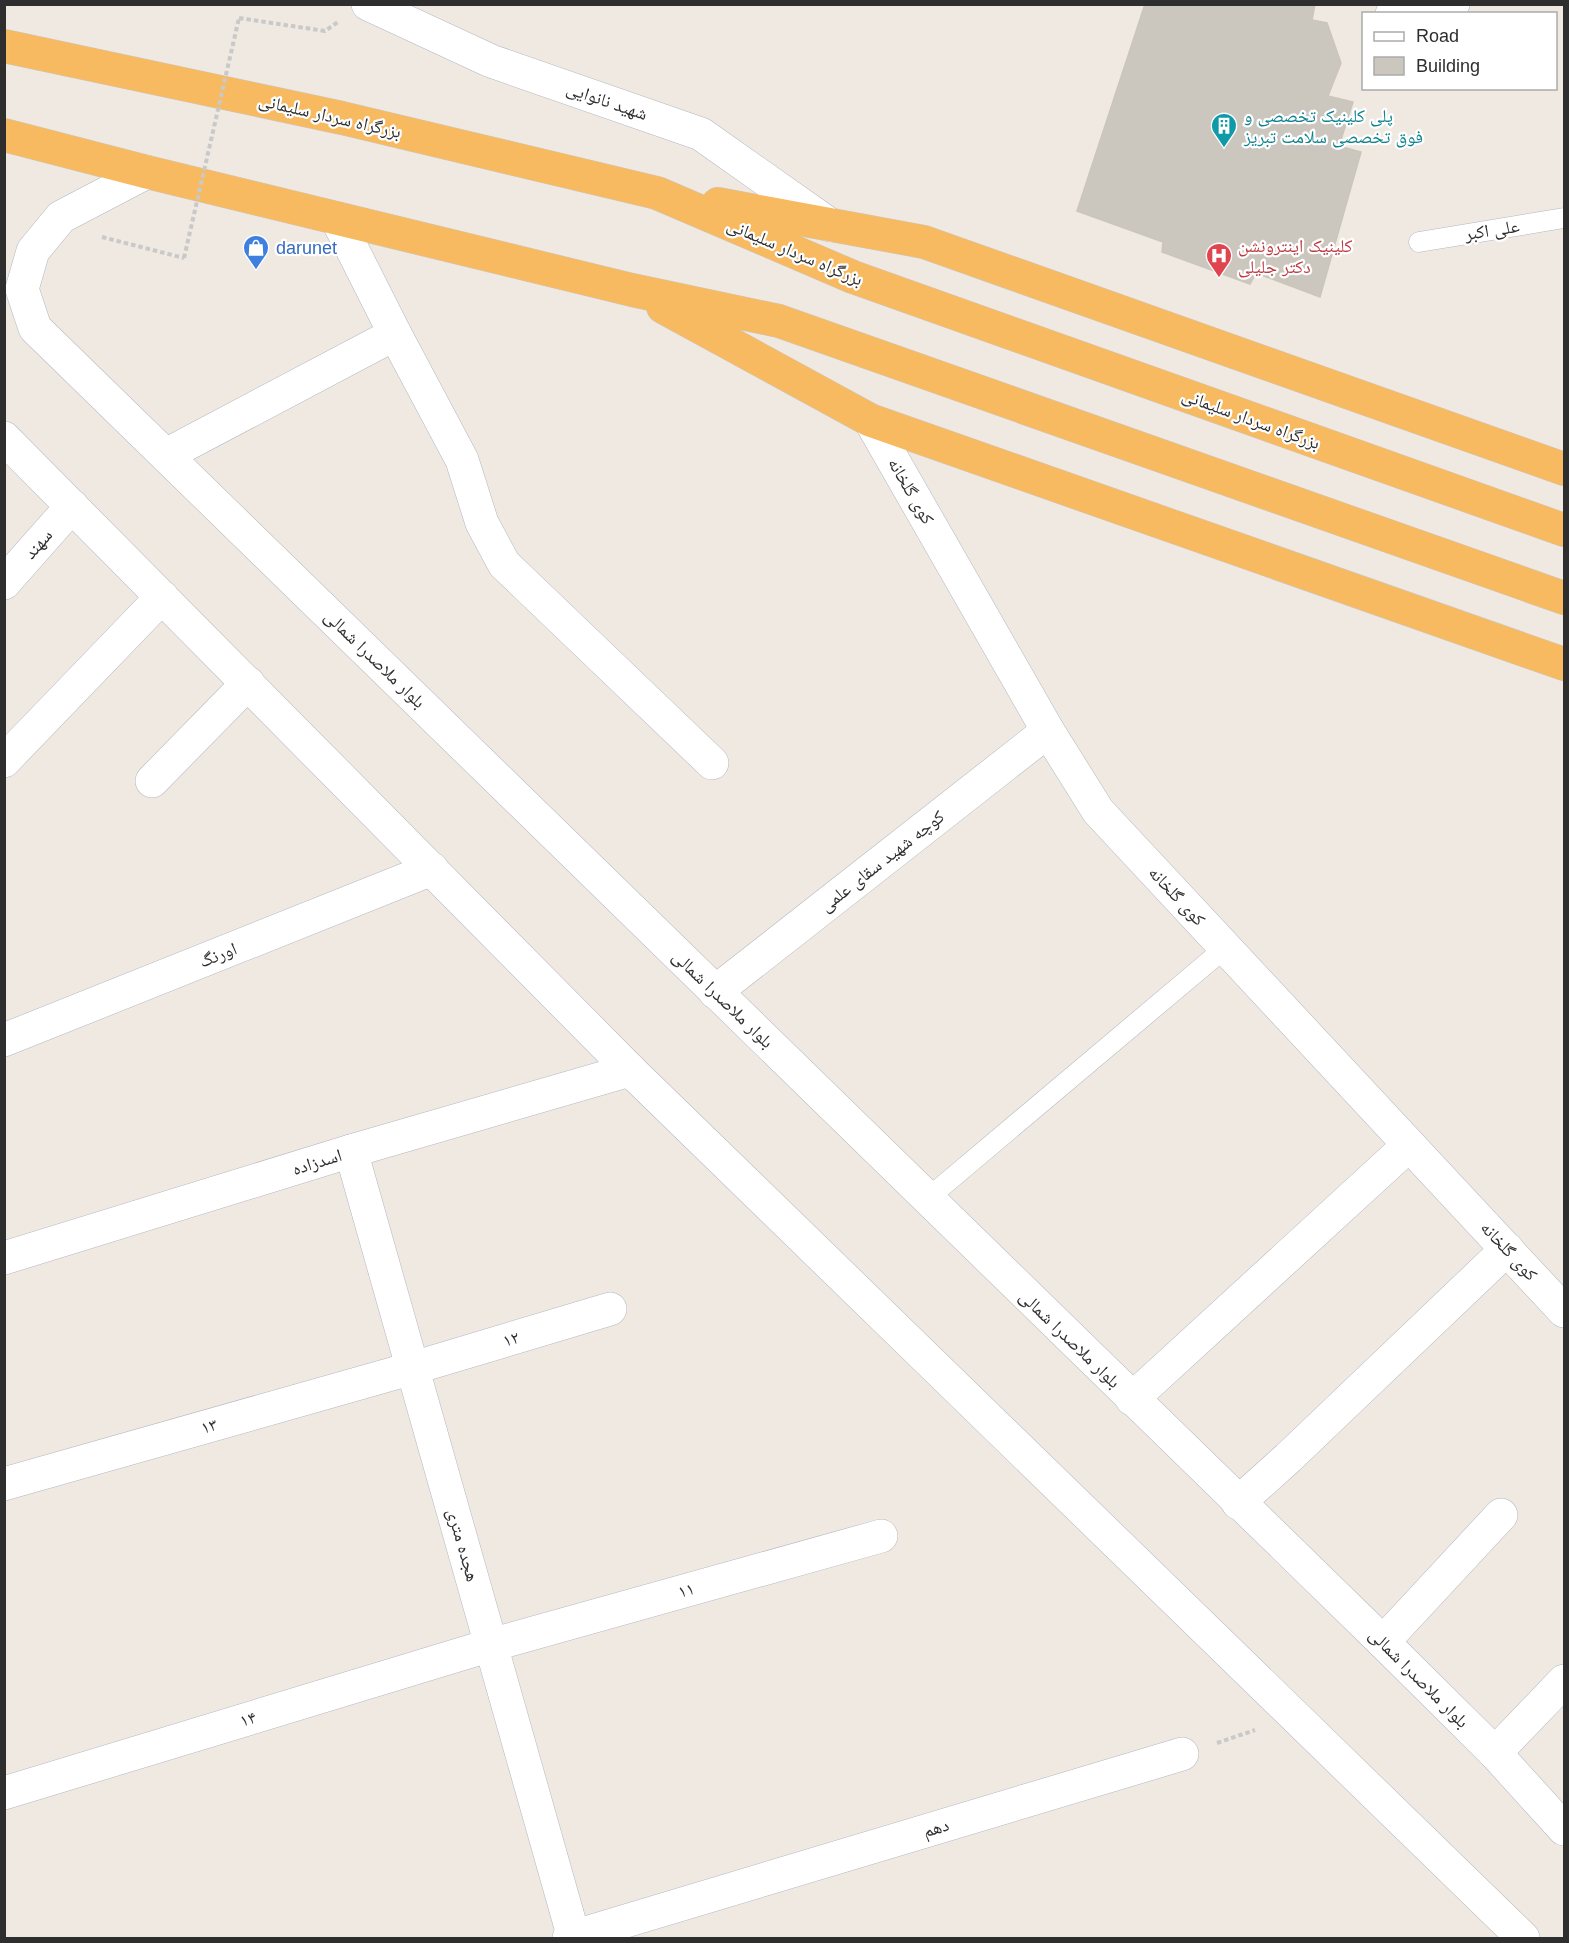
<svg xmlns="http://www.w3.org/2000/svg" width="1569" height="1943" viewBox="0 0 1569 1943" font-family="Helvetica,'Noto Naskh Arabic',sans-serif">
  <style>
    .building { fill: #cbc7bf; stroke: #cbc5ba; stroke-width: 1.5 }
    .lines { fill: none; stroke-linecap: round; stroke-linejoin: round }
    .service-casing { stroke: #b4b7c1; stroke-width: 21 }
    .minor-casing { stroke: #b4b7c1; stroke-width: 34 }
    .tertiary-casing { stroke: #b4b7c1; stroke-width: 34 }
    .secondary-casing { stroke: #b4b7c1; stroke-width: 34 }
    .trunk-casing { stroke: #c9c9c9; stroke-width: 34 }
    .path { stroke: #c9c9c9; stroke-width: 4; stroke-dasharray: 4.5 3; stroke-linecap: butt }
    .service { stroke: #fff; stroke-width: 20 }
    .minor { stroke: #fff; stroke-width: 33 }
    .tertiary { stroke: #fff; stroke-width: 33 }
    .secondary { stroke: #fff; stroke-width: 33 }
    .trunk { stroke: #f8ba60; stroke-width: 33 }
    .path-bridge { stroke: #c9c9c9; stroke-width: 4; stroke-dasharray: 4.5 3; stroke-linecap: butt }
    .labels { text-anchor: middle; stroke-width: 4.5; stroke-linejoin: round; paint-order: stroke }
    .street-label { font-size: 18px; fill: #2e2e2e; stroke: #fff }
    .culture-label { font-size: 18px; fill: #0d838f; stroke: #fff; text-anchor: start }
    .health-label { font-size: 18px; fill: #be3a42; stroke: #fff; text-anchor: start }
    .shop-label { font-size: 18px; fill: #366cbe; stroke: #fff; text-anchor: start }
  </style>
  <rect width="100%" height="100%" fill="#efe9e1"/>
  <polygon class="building" points="1145,4 1315,4 1312,20 1327,23 1341,63 1328,96 1353,102 1339,146 1361,152 1320,297 1256,273 1250,284 1162,252 1163,242 1077,211"/>
  <g class="lines">
    <defs>
      <g id="service">
        <polyline points="1419,242 1564,218"/>
        <polyline points="927,1199 1225,948"/>
      </g>
      <g id="minor">
        <polyline points="1392,14 1453,4"/>
        <polyline points="337,219 395,334 462,460 482,523 504,564 712,763"/>
        <polyline points="870,420 1048,731 1098,811 1564,1311"/>
        <polyline points="166,455 395,334"/>
        <polyline points="4,583 72,506"/>
        <polyline points="4,761 162,597"/>
        <polyline points="152,781 248,683"/>
        <polyline points="715,992 1048,731"/>
        <polyline points="4,1040 432,869"/>
        <polyline points="351,1151 574,1938"/>
        <polyline points="4,1258 351,1151 630,1070"/>
        <polyline points="1132,1399 1409,1145"/>
        <polyline points="4,1484 413,1368 610,1309"/>
        <polyline points="1238,1503 1288,1458 1507,1249"/>
        <polyline points="1383,1642 1501,1515"/>
        <polyline points="1495,1753 1564,1681"/>
        <polyline points="4,1793 491,1645 881,1536"/>
        <polyline points="569,1938 1182,1754"/>
      </g>
      <polyline id="tertiary" points="368,4 491,61 701,134 830,225"/>
      <g id="secondary">
        <polyline points="147,172 61,217 33,251 22,289 35,328 1383,1642 1495,1753 1564,1829"/>
        <polyline points="4,438 630,1070 1523,1938"/>
      </g>
      <g id="trunk">
        <polyline points="4,46 342,118 657,193 853,277 1564,530"/>
        <polyline points="4,135 147,172 632,290 779,321 1564,598"/>
        <polyline points="718,204 924,242 1564,469"/>
        <polyline points="663,307 870,420 1564,664"/>
      </g>
    </defs>
    <use href="#service" class="service-casing"/>
    <use href="#minor" class="minor-casing"/>
    <use href="#tertiary" class="tertiary-casing"/>
    <use href="#secondary" class="secondary-casing"/>
    <use href="#trunk" class="trunk-casing"/>
    <g class="path">
      <polyline points="239,18 325,31 338,22"/>
      <polyline points="102,237 184,258"/>
      <polyline points="1217,1743 1255,1730"/>
    </g>
    <use href="#service" class="service"/>
    <use href="#minor" class="minor"/>
    <use href="#tertiary" class="tertiary"/>
    <use href="#secondary" class="secondary"/>
    <use href="#trunk" class="trunk"/>
    <polyline class="path-bridge" points="184,258 239,18"/>
  </g>
  <defs>
    <symbol id="building-pin" viewBox="-11 -11 22 30"><path d="M0 17L-7.5 6A9.5 9.5 0 1 1 7.5 6Z" fill="#0f9aa8" stroke="#fff"/><path d="M-4-6H4V6H1V3H-1V6H-4ZM-2.5-4.3h1.7v1.8h-1.7ZM.8-4.3h1.7v1.8H.8ZM-2.5-1h1.7V.8h-1.7ZM.8-1h1.7V.8H.8Z" fill="#fff"/></symbol>
    <symbol id="shop-pin" viewBox="-11 -11 22 30"><path d="M0 17L-7.5 6A9.5 9.5 0 1 1 7.5 6Z" fill="#3f7fe0" stroke="#fff"/><path d="M-5-2.5h2.3a2.7 3.5 0 0 1 5.4 0H5L5.5 6h-11ZM-1.5-2.5h3a1.5 2.3 0 0 0-3 0Z" fill="#fff"/></symbol>
    <symbol id="hospital-pin" viewBox="-11 -11 22 30"><path d="M0 17L-7.5 6A9.5 9.5 0 1 1 7.5 6Z" fill="#e0444e" stroke="#fff"/><path d="M-5-5h3v3.5h4V-5h3V5h-3V1.5h-4V5h-3Z" fill="#fff"/></symbol>
  </defs>
  <g fill-rule="evenodd">
    <use href="#building-pin" x="1209" y="111" width="30" height="40"/>
    <use href="#shop-pin" x="241" y="233" width="30" height="40"/>
    <use href="#hospital-pin" x="1204" y="241" width="30" height="40"/>
  </g>
  <g class="labels">
    <g class="street-label">
      <text transform="translate(607 101) rotate(19)" y="6">شهید نانوایی</text>
      <text transform="translate(330 116) rotate(13)" y="6">بزرگراه سردار سلیمانی</text>
      <text transform="translate(1492 230) rotate(-9)" y="6">علی اکبر</text>
      <text transform="translate(795 252) rotate(23)" y="6">بزرگراه سردار سلیمانی</text>
      <text transform="translate(1251 419) rotate(20)" y="6">بزرگراه سردار سلیمانی</text>
      <text transform="translate(911 491) rotate(60)" y="6">کوی گلخانه</text>
      <text transform="translate(38 544) rotate(-49)" y="6">سهند</text>
      <text transform="translate(375 659) rotate(44)" y="6">بلوار ملاصدرا شمالی</text>
      <text transform="translate(882 861) rotate(-38)" y="6">کوچه شهید سقای علمی</text>
      <text transform="translate(1177 896) rotate(47)" y="6">کوی گلخانه</text>
      <text transform="translate(218 955) rotate(-22)" y="6">اورنگ</text>
      <text transform="translate(723 999) rotate(44)" y="6">بلوار ملاصدرا شمالی</text>
      <text transform="translate(317 1162) rotate(-17)" y="6">اسدزاده</text>
      <text transform="translate(1509 1251) rotate(47)" y="6">کوی گلخانه</text>
      <text transform="translate(511 1339) rotate(-17)" y="6">۱۲</text>
      <text transform="translate(1070 1339) rotate(44)" y="6">بلوار ملاصدرا شمالی</text>
      <text transform="translate(209 1426) rotate(-16)" y="6">۱۳</text>
      <text transform="translate(463 1545) rotate(74)" y="6">هجده متری</text>
      <text transform="translate(686 1590) rotate(-16)" y="6">۱۱</text>
      <text transform="translate(1419 1678) rotate(45)" y="6">بلوار ملاصدرا شمالی</text>
      <text transform="translate(248 1719) rotate(-17)" y="6">۱۴</text>
      <text transform="translate(936 1828) rotate(-17)" y="6">دهم</text>
    </g>
    <g class="culture-label">
      <text x="1244" y="122">پلی کلینیک تخصصی و<tspan x="1244" dy="21">فوق تخصصی سلامت تبریز</tspan></text>
    </g>
    <g class="health-label">
      <text x="1238" y="252">کلینیک اینترونشن<tspan x="1238" dy="21">دکتر جلیلی</tspan></text>
    </g>
    <g class="shop-label">
      <text x="276" y="254">darunet</text>
    </g>
  </g>
  <rect width="1569" height="1943" fill="none" stroke="#2e2e2e" stroke-width="12"/>
  <rect x="1362" y="12" width="195" height="78" fill="#ffffff" stroke="#ababab" stroke-width="1.5"/>
  <rect x="1374" y="32" width="30" height="9" fill="#ffffff" stroke="#ababab" stroke-width="1.5"/>
  <text x="1416" y="42" font-size="18" fill="#2e2e2e">Road</text>
  <rect x="1374" y="57" width="30" height="18" fill="#cbc7bf" stroke="#ababab" stroke-width="1.5"/>
  <text x="1416" y="72" font-size="18" fill="#2e2e2e">Building</text>
</svg>
